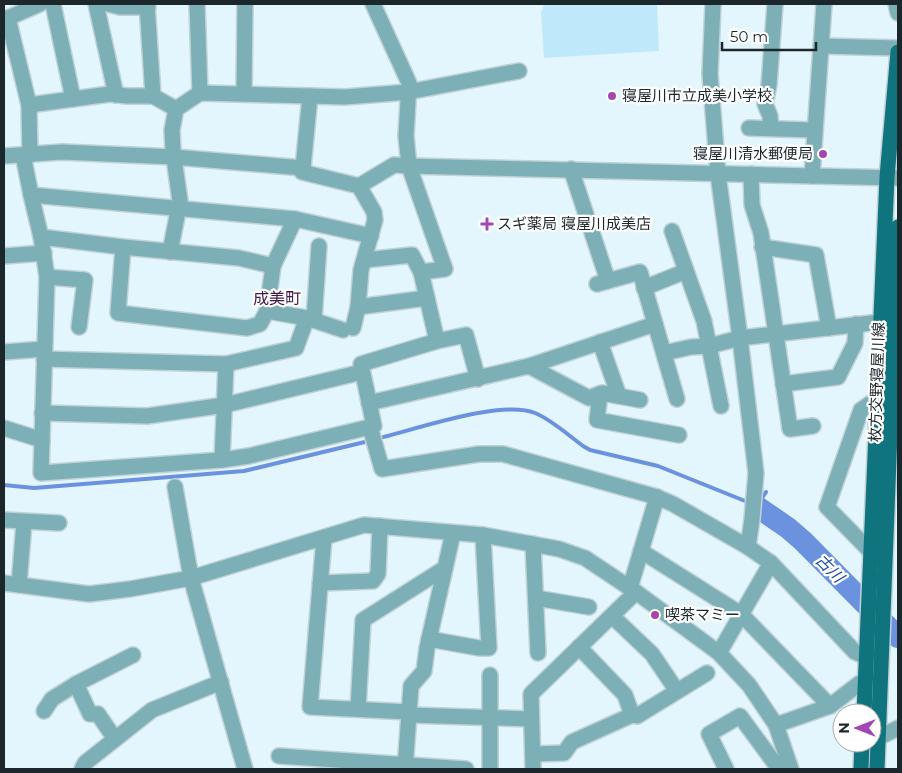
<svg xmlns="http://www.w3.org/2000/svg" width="902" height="773" viewBox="0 0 902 773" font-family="Montserrat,'Noto Sans JP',sans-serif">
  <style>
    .green { fill: #bfe9fa }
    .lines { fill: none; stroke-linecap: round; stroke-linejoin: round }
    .stream { stroke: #6b92df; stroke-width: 4 }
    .river { stroke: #6b92df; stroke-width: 22 }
    .minor-casing { stroke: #c0d1d7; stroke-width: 18 }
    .major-casing { stroke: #c0d1d7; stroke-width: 18 }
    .minor { stroke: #7cb0b6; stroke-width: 15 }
    .major { stroke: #0f747e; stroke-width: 15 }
    .poi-dot { fill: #a047b3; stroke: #fff; stroke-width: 2 }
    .labels { text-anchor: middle; stroke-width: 4.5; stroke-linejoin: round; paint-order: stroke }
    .poi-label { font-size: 15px; fill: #1c272b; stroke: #fff; text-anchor: start }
    .street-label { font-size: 15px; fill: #1c272b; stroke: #fff }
    .neighbourhood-label { font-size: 16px; fill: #43194c; stroke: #fff }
    .water-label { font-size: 16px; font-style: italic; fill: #234ea8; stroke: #fff }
  </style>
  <rect width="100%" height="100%" fill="#e4f6fd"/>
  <polygon class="green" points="544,4 657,4 659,51 544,58 541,13"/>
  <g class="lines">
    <g class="stream">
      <path d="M376,439C414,430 501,399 535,413C552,420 568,435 583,446L590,450L658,466L750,503"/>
      <polyline points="4,485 34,488 244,471 369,441"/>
      <polyline points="759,502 766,492"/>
    </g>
    <polyline class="river" points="756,506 788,528 803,541 898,637"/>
    <defs>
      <g id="minor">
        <polyline points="53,4 73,99"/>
        <polyline points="96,4 116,95"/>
        <polyline points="108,4 120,7 148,7"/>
        <polyline points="147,4 153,96"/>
        <polyline points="197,4 200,93"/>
        <polyline points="373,4 409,83 406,136 409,166 898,178"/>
        <polyline points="713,4 710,74 718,174 740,338 756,473 752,519 748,547 771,563 855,652 866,657"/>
        <polyline points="896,4 898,13"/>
        <polyline points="4,18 8,18 40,4"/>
        <polyline points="8,18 29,105 30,155"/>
        <polyline points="821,46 898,48"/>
        <polyline points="244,93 245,4"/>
        <polyline points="29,105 110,94 127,96 153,96 176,109"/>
        <polyline points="749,128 814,130"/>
        <polyline points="771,128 770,116 765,104 769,85 775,4"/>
        <polyline points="23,155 31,195 41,237 47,277 41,473 222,460 249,456 374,426 361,364 437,341 466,335 478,379"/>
        <polyline points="4,156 62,152 174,157 303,168 310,96"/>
        <polyline points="571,169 608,281"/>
        <polyline points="302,172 359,186 374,212 375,220 361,270 358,307 353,328"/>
        <polyline points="751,174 752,205 761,233 790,429 813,426"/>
        <polyline points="812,176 824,4"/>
        <polyline points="359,186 394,165 409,166 445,269 421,272"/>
        <polyline points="31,195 295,219 371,236"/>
        <polyline points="672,231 704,321 721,406"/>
        <polyline points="41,237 123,247 239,258 273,266"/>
        <polyline points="123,247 118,313 247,328 260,324 267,311 273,266 295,219"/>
        <polyline points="762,247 816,255 829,328"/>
        <polyline points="170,252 180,201 173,151 172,130 176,109 200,93 345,97 408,92 519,71"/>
        <polyline points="4,256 44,253"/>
        <polyline points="365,260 412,255 421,272 437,341"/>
        <polyline points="47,277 85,280 79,327"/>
        <polyline points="597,284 640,272 677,399"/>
        <polyline points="644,288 686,271"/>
        <polyline points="358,307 427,298"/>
        <polyline points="267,311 307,318 343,330"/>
        <polyline points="314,320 319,246"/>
        <polyline points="600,342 619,396"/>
        <polyline points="4,352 44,349"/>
        <polyline points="664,353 691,347 709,346 740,338 880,322"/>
        <polyline points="44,359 226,364 296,348 307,318"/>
        <polyline points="529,366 589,398 602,393 640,400"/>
        <polyline points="783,384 838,377 855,343 856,324"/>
        <polyline points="600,394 597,420 679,435"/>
        <polyline points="369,403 529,366 655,324"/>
        <polyline points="42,413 147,416 225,405 362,372"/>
        <polyline points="370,427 382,469 479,454 503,454 657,497 673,504 748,547"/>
        <polyline points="4,428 42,440"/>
        <polyline points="222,460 226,364"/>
        <polyline points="175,487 191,578 245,769"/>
        <polyline points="4,520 59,523"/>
        <polyline points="324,538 310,707 409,712"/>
        <polyline points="533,544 538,653"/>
        <polyline points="641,551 741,614 830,706"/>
        <polyline points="871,552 827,507 861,410 877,399"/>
        <polyline points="4,583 89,594 130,589 191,578 364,525 483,535 559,549 585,558 636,592 719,653 749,685 776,725 791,769"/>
        <polyline points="320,583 373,581 378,574 380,526"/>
        <polyline points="19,585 24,522"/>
        <polyline points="630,588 657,497"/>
        <polyline points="536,598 589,607"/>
        <polyline points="612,616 652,654 677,691"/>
        <polyline points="429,639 479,648 489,648 483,535"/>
        <polyline points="719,653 771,563"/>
        <polyline points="76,684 90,714 98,714 115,739"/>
        <polyline points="358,709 363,620 445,568"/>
        <polyline points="44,711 52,699 76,684 133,655"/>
        <polyline points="409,715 531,719"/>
        <polyline points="632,715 637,716 707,673"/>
        <polyline points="776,725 830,706 860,683 865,684"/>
        <polyline points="878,738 898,728"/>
        <polyline points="533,754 564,753 572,742 632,715 625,695 579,647"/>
        <polyline points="279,756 466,769"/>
        <polyline points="82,769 85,763 152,710 221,682"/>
        <polyline points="405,769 411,686 424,671 427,648 453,533"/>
        <polyline points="490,769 490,675"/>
        <polyline points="533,769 531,694 636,592"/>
        <polyline points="726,769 709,734 740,716 779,769"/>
      </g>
      <g id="major">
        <polyline points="864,713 887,177 898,52"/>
        <polyline points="861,769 862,743"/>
        <polyline points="877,769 898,227"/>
      </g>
    </defs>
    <use href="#minor" class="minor-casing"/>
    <use href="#major" class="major-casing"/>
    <use href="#minor" class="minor"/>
    <use href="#major" class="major"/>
  </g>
  <g class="poi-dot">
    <circle cx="612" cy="96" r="5"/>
    <circle cx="823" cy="154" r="5"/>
    <path d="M484.5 216.5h5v5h5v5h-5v5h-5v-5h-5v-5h5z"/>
    <circle cx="655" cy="615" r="5"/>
  </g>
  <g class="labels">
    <g class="poi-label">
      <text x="622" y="101">寝屋川市立成美小学校</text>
      <text x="813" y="159" text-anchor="end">寝屋川清水郵便局</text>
      <text x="497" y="229">スギ薬局 寝屋川成美店</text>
      <text x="665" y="620">喫茶マミー</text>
    </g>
    <g class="street-label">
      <text transform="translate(877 382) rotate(-88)" y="5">枚方交野寝屋川線</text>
    </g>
    <g class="neighbourhood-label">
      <text x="277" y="304">成美町</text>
    </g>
    <g class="water-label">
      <text transform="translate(830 568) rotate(45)" y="6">古川</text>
    </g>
  </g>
  <rect width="902" height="773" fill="none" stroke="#1c272b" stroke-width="10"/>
  <g transform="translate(857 728) rotate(270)"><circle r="24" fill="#ffffff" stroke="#a4a9aa"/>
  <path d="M0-4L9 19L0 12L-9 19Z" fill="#a047b3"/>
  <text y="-8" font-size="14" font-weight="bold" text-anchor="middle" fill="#1c272b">N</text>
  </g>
  <path d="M722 42v8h94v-8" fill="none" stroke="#1c272b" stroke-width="2.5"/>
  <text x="730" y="42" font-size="15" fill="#1c272b" stroke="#ffffff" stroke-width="4" paint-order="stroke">50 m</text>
</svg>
